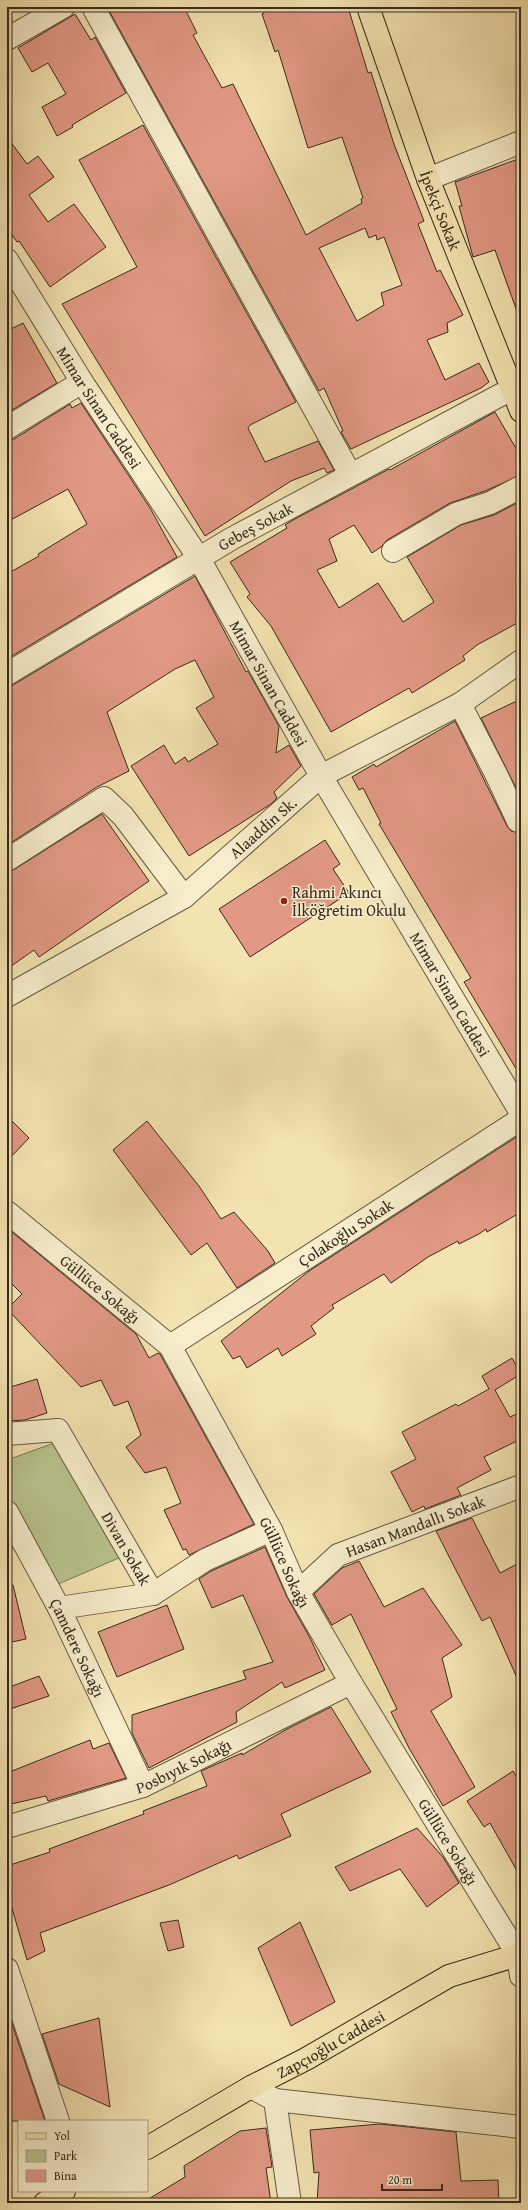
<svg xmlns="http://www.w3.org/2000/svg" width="528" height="2210" viewBox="0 0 528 2210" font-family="'Gentium Book Plus',serif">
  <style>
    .green { fill: #b8c48d; stroke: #777756 }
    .building { fill: #e29984; stroke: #362a1e; fill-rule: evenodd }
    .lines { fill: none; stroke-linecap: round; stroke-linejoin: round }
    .minor-casing { stroke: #655842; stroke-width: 24 }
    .major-casing { stroke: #362a1e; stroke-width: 24 }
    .minor { stroke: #f7edcc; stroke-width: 22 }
    .major { stroke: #f3e3b0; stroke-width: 22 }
    .poi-dot { fill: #8f2418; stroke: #f7edcc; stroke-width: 1.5 }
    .labels { text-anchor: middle; stroke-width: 3; stroke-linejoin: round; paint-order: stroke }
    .street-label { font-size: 16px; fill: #362a1e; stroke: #f7edcc }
    .poi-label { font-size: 16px; fill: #362a1e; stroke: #f7edcc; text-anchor: start }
  </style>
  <rect width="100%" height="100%" fill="#f3e3b0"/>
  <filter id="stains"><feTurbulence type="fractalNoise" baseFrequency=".005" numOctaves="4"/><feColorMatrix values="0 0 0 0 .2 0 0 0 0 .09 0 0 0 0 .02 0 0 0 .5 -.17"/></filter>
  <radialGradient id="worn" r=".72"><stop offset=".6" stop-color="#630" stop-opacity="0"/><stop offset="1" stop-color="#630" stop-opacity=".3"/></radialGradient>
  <polygon class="green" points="57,1442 121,1557 56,1585 7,1498 7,1460"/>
  <g class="building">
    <path d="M107,7H184L197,33L193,35L222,88L233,84L306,235L362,203L361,199L363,198L342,137L308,148L278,50L275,52L262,14L264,13L262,7H348L368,73L371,72L394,144L424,221L418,224L437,272L440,270L463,315L447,323L448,332L427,340L445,380L479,363L489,382L481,388L351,449L341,432L343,431L324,388L319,391ZM365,228L369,238L376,235L377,240L384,237L402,285L381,293L384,305L357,321L319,248Z"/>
    <polygon points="75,14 91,40 95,37 126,93 72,125 73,127 57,136 42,107 66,94 48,63 32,72 18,48"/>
    <polygon points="143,125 296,402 250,425 248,428 265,462 318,441 334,470 327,473 324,468 291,481 205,536 62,304 137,267 79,160"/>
    <polygon points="7,137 27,164 38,156 54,177 29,195 48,222 74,204 106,247 50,287 19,241 17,242 7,228"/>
    <polygon points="521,158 521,317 519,317 495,250 473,257 459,206 462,206 455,182"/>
    <polygon points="23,323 57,383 7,413 7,331"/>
    <polygon points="81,403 150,508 177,557 7,659 7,574 39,556 38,554 87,524 68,489 7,522 7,440 14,439 70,404 72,408"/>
    <polygon points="495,412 521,457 521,475 485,491 450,503 387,540 381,547 372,553 354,525 329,539 337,561 317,570 339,608 378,583 403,622 434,602 407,557 461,525 494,515 521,501 521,621 477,645 463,656 465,660 412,693 409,688 331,732 271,626 247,597 250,594 230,562 287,528 285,525 293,520 389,469 390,470"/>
    <polygon points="195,576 246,672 248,671 279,726 276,753 289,745 301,766 274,792 277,798 271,804 189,856 131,766 164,745 175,764 185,757 188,762 218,744 196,708 214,697 195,660 175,669 107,712 129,771 97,787 12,842 7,833 7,686 13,685"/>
    <polygon points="521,699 521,798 481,718"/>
    <polygon points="455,721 507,826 511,831 521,833 521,1077 464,982 471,978 379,824 381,823 363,788 359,790 352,777 374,764 376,767"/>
    <polygon points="102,814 149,881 39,957 34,950 7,969 7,874"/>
    <polygon points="325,840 340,864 333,869 349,893 250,957 219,909"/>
    <polygon points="7,1116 29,1138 7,1161"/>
    <polygon points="147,1121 199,1186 221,1219 234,1212 268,1251 275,1263 237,1288 207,1243 191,1255 113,1150"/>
    <polygon points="521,1134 521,1212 487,1232 486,1229 479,1234 459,1244 458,1241 428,1257 391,1283 384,1274 332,1305 334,1308 311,1326 316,1334 282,1356 278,1348 247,1368 240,1356 233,1359 221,1341 309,1271"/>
    <polygon points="7,1228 136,1334 149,1358 158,1353 160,1354 254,1524 189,1555 186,1549 183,1550 164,1510 181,1503 166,1467 145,1473 126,1447 141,1435 128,1401 114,1406 101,1380 81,1387 7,1309 22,1294 7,1279"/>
    <polygon points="512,1358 521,1374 495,1390 510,1417 521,1412 521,1439 484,1457 491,1470 457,1488 461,1495 425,1509 424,1506 412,1512 391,1472 416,1459 402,1432 456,1404 458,1406 489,1389 482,1376"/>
    <polygon points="37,1379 47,1413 25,1420 7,1421 7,1388"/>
    <polygon points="472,1518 500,1573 521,1562 521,1687 490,1617 482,1621 436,1531"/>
    <polygon points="265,1547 287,1597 310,1638 325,1670 285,1688 282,1682 236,1712 237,1722 149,1768 132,1733 132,1715 246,1679 243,1671 273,1662 243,1595 212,1608 199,1579 211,1571"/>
    <polygon points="359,1561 384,1607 423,1588 462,1645 442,1658 452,1697 431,1711 475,1787 443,1806 409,1748 391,1712 397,1709 351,1614 332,1625 314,1594 342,1568"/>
    <polygon points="13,1585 26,1639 7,1643 7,1586"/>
    <polygon points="167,1605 184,1649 117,1677 98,1632"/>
    <polygon points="39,1676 49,1696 7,1710 7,1688"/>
    <polygon points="331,1707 371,1772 281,1814 291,1836 239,1859 237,1855 169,1885 40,1933 45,1951 27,1960 7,1891 7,1866 50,1852 49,1849 144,1814 143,1811 207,1786 201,1771 242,1753 242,1755 287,1729"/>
    <polygon points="90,1740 93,1749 109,1743 126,1778 48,1801 46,1796 7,1805 7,1773"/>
    <polygon points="513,1771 521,1784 521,1878 490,1823 484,1827 467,1801"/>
    <polygon points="417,1828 443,1857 459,1883 427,1907 400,1869 350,1891 335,1867"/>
    <polygon points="178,1920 184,1947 168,1951 160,1923"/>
    <polygon points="300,1922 335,2002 291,2026 258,1948"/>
    <polygon points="7,2012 8,2012 45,2121 7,2121"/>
    <polygon points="99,2018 110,2107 59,2084 42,2034"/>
    <polygon points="380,2124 456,2132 461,2181 498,2180 499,2203 317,2203 319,2172 314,2173 310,2130"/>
    <polygon points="266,2128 272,2167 266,2168 271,2203 142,2203 185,2177 184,2166 240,2131"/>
  </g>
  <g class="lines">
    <defs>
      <g id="minor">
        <polyline points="93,7 350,474"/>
        <polyline points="7,39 63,7"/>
        <polyline points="428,179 521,142"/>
        <path id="s1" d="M7,260L82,382L198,557L321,776L521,1113"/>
        <polyline points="7,428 82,382"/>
        <polyline points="393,551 456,514 490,503 521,487"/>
        <path id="s2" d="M7,674L231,539L521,384"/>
        <polyline points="460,704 497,776 518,821 521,820"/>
        <polyline points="7,860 104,798 123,816 184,897"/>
        <path id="s3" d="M7,996L184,897L321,776L460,704L521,661"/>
        <path id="s4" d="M7,1212L170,1346L271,1530L298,1592L351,1683L518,1955L521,1976"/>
        <path id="s5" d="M170,1346L521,1119"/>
        <path id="s6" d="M7,1434L58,1430L153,1594"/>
        <path id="s7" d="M7,1512L59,1608L143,1786"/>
        <path id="s8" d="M298,1592L338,1555L521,1486"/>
        <polyline points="59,1608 153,1594 205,1560 271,1530"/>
        <path id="s9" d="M7,1827L143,1786L351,1683"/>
        <polyline points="7,1969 58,2121"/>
        <polyline points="251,2087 275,2100 521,2127"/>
        <polyline points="275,2100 290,2203"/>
      </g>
      <g id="major">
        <path id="s10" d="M368,7L428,179L521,411"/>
        <path id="s11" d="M147,2148L251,2087L306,2059L449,1976L521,1954"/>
        <polyline points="45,2203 64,2191"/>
      </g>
    </defs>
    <use href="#minor" class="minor-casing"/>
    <use href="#major" class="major-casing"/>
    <use href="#minor" class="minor"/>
    <use href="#major" class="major"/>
  </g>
  <circle class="poi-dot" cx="284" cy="901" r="4"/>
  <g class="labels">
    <g class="street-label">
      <text dy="6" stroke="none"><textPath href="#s10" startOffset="216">İpekçi Sokak</textPath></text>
      <text dy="6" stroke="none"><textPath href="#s1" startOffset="174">Mimar Sinan Caddesi</textPath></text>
      <text dy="6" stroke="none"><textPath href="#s2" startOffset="289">Gebeş Sokak</textPath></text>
      <text dy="6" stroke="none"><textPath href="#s1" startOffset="498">Mimar Sinan Caddesi</textPath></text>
      <text dy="6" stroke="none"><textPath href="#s3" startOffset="308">Alaaddin Sk.</textPath></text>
      <text dy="6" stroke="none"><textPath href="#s1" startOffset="858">Mimar Sinan Caddesi</textPath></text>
      <text dy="6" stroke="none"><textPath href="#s5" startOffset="209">Çolakoğlu Sokak</textPath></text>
      <text dy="6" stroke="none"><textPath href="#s4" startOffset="121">Güllüce Sokağı</textPath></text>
      <text dy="6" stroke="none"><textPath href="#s8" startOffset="137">Hasan Mandallı Sokak</textPath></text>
      <text dy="6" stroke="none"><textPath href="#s6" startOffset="188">Divan Sokak</textPath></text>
      <text dy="6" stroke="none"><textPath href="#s4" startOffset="456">Güllüce Sokağı</textPath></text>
      <text dy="6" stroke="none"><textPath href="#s7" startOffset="153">Çamdere Sokağı</textPath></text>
      <text dy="6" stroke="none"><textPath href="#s9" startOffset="187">Posbıyık Sokağı</textPath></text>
      <text dy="6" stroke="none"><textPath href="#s4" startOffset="780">Güllüce Sokağı</textPath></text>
      <text dy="6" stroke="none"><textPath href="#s11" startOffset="211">Zapçıoğlu Caddesi</textPath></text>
    </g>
    <g class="poi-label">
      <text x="292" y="898">Rahmi Akıncı<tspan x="292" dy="18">İlköğretim Okulu</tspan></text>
    </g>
  </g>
  <rect width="528" height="2210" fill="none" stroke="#f3e3b0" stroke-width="24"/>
  <rect x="8" y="8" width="512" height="2194" fill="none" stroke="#362a1e" stroke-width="2"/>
  <rect x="12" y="12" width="504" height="2186" fill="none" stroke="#362a1e"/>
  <rect x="18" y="2120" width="130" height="72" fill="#f7edcc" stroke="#aa9f86"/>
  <rect x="26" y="2133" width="20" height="6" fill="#f3e3b0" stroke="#aa9f86"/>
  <text x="54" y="2140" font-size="12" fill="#362a1e">Yol</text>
  <rect x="26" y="2150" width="20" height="12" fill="#b8c48d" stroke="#aa9f86"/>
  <text x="54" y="2160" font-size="12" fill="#362a1e">Park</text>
  <rect x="26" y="2170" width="20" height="12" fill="#e29984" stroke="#aa9f86"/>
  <text x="54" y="2180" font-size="12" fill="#362a1e">Bina</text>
  <path d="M382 2184v6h60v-6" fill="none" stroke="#362a1e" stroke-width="2"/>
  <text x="388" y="2184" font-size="12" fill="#362a1e" stroke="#f7edcc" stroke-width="3" paint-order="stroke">20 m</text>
  <rect width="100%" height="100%" filter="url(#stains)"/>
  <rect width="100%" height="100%" fill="url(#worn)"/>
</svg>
